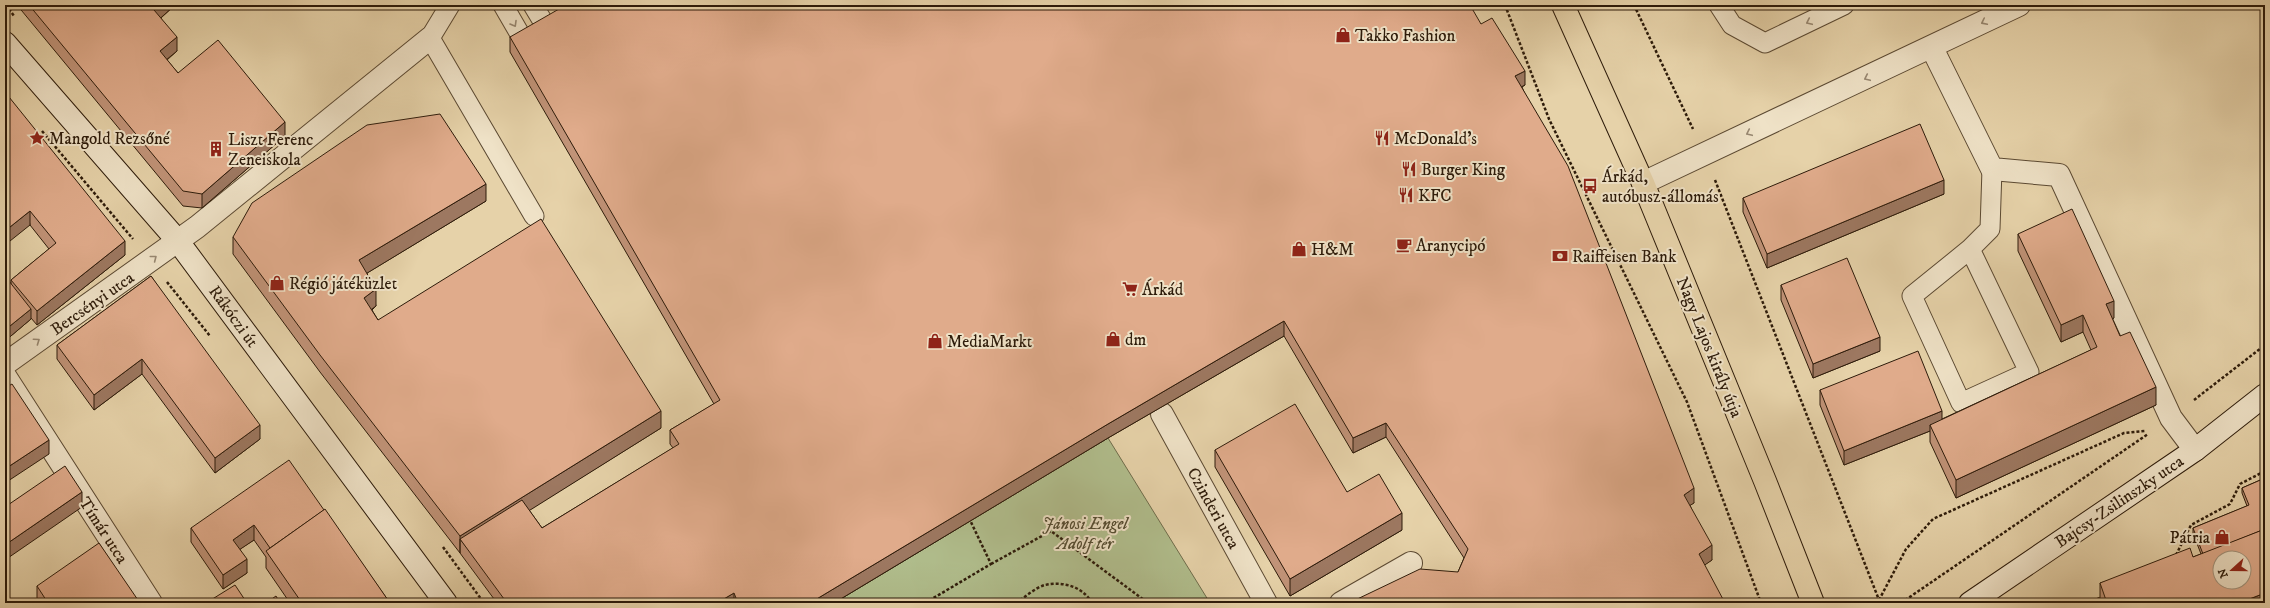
<svg xmlns="http://www.w3.org/2000/svg" width="2270" height="608" viewBox="0 0 2270 608" font-family="'IM FELL DW Pica',serif">
  <style>
    .green { fill: #b0bd8c; stroke: #6e6c4b }
    .lines { fill: none; stroke-linecap: round; stroke-linejoin: round }
    .lane-casing { stroke: #5b4932; stroke-width: 21 }
    .street-casing { stroke: #5b4932; stroke-width: 24 }
    .secondary-casing { stroke: #2d1b0a; stroke-width: 24 }
    .primary-casing { stroke: #2d1b0a; stroke-width: 24 }
    .path { stroke: #2d1b0a; stroke-width: 2.5; stroke-dasharray: 3 2; stroke-linecap: butt }
    .lane { stroke: #efe2c7; stroke-width: 19 }
    .street { stroke: #efe2c7; stroke-width: 22 }
    .secondary { stroke: #efe2c7; stroke-width: 22 }
    .primary { stroke: #e6d2a9; stroke-width: 22 }
    .wall { fill: #c19378; stroke: #2d1b0a }
    .shaded-wall { fill: #9d7861; stroke: #2d1b0a }
    .building { fill: #e0ab8b; stroke: #2d1b0a; fill-rule: evenodd }
    .oneway { stroke: #988872 }
    .labels { text-anchor: middle; stroke-width: 4; stroke-linejoin: round; paint-order: stroke }
    .poi-label { font-size: 17px; fill: #2d1b0a; stroke: #efe2c7; text-anchor: start }
    .street-label { font-size: 17px; fill: #2d1b0a; stroke: #efe2c7 }
    .park-label { font-size: 17px; font-style: italic; fill: #544c31; stroke: #efe2c7 }
  </style>
  <rect width="100%" height="100%" fill="#e6d2a9"/>
  <filter id="stains"><feTurbulence type="fractalNoise" baseFrequency=".005" numOctaves="4"/><feColorMatrix values="0 0 0 0 .2 0 0 0 0 .09 0 0 0 0 .02 0 0 0 .5 -.17"/></filter>
  <radialGradient id="worn" r=".72"><stop offset=".6" stop-color="#630" stop-opacity="0"/><stop offset="1" stop-color="#630" stop-opacity=".3"/></radialGradient>
  <polygon class="green" points="1108,438 1210,603 834,603"/>
  <g class="lines">
    <defs>
      <g id="lane">
        <polyline points="450,5 430,38 534,216"/>
        <polyline points="503,5 525,43"/>
        <polyline points="533,5 548,30"/>
        <polyline points="1719,5 1732,25 1765,43 1844,5"/>
        <polyline points="1970,249 1912,296 1961,403 2029,372 1970,249 1990,229 1992,169"/>
      </g>
      <g id="street">
        <polyline points="1932,48 1992,169 2059,175 2171,418 2195,450"/>
        <polyline points="1643,183 2019,5"/>
        <polyline points="5,364 197,227 430,38"/>
        <polyline points="5,376 151,603"/>
        <polyline points="1162,414 1266,603"/>
        <polyline points="1341,603 1411,563"/>
      </g>
      <g id="secondary">
        <polyline points="5,43 177,240 446,603"/>
        <polyline points="1970,603 2195,450 2265,395"/>
      </g>
      <polyline id="primary" points="1563,5 1643,183 1765,481 1813,603"/>
    </defs>
    <use href="#lane" class="lane-casing"/>
    <use href="#street" class="street-casing"/>
    <use href="#secondary" class="secondary-casing"/>
    <use href="#primary" class="primary-casing"/>
    <g class="path">
      <polyline points="6,5 14,16"/>
      <polyline points="1505,5 1549,119 1687,402 1761,603"/>
      <polyline points="1634,5 1693,129"/>
      <polyline points="42,131 133,239"/>
      <polyline points="1715,180 1879,600"/>
      <polyline points="167,282 210,336"/>
      <polyline points="2194,400 2265,345"/>
      <polyline points="443,547 484,603"/>
      <polyline points="2176,555 2191,525 2230,504 2240,484 2265,471"/>
      <polyline points="991,564 1051,531 1148,603"/>
      <polyline points="1879,600 1906,549 1933,519 2124,433 2145,431"/>
      <polyline points="925,603 991,564 970,520"/>
      <path d="M1016,603C1024,598 1036,587 1045,585C1064,581 1083,587 1092,603"/>
      <polyline points="1872,603 1879,600 1887,603"/>
      <polyline points="1901,603 2148,434"/>
      <polyline points="2088,603 2102,597"/>
    </g>
    <use href="#lane" class="lane"/>
    <use href="#street" class="street"/>
    <use href="#secondary" class="secondary"/>
    <use href="#primary" class="primary"/>
  </g>
  <g class="wall">
    <polygon points="17,5 175,5 161,18 177,51 167,60 178,73 285,136 202,208 183,206"/>
    <polygon points="1481,24 1525,85 1522,87 1694,503 1690,505 1712,560 1704,565 1458,572 1464,558 1386,437 1353,453 1284,336 1108,438 834,603 497,603 460,553 320,372 233,254 233,237 486,201 367,273 376,306 372,310 378,320 661,428 529,510 542,528 673,448 670,444 670,430 714,404 510,52 510,37"/>
    <polygon points="5,92 125,255 37,325 31,318 31,319 5,341 5,276 11,284 11,280 49,249 30,225"/>
    <polygon points="1944,194 1767,268 1743,212 1743,198"/>
    <polygon points="2018,234 2114,318 2112,319 2120,336 2156,405 1956,498 1930,442 1930,431 1844,465 1820,405 1820,390 1942,419 2091,350 2083,332 2061,342 2018,251"/>
    <polygon points="151,276 260,439 215,473 142,374 94,410 57,359 57,345"/>
    <polygon points="1781,285 1880,351 1813,378 1781,300"/>
    <polygon points="1215,450 1347,492 1402,530 1290,596 1215,467"/>
    <polygon points="2265,478 2265,603 2100,603 2100,583 2193,557 2201,554 2193,533 2193,528 2247,506 2242,493 2242,488"/>
    <polygon points="324,510 390,603 290,603 266,568 266,557 254,540 240,549 247,573 223,589 191,542 191,528"/>
    <polygon points="37,586 140,603 38,603 37,600"/>
  </g>
  <g class="shaded-wall">
    <polygon points="160,5 175,5 154,24 154,10"/>
    <polygon points="177,37 177,51 160,65 160,51"/>
    <polygon points="1525,71 1525,85 1515,90 1515,76"/>
    <polygon points="285,122 285,136 202,208 202,194"/>
    <polygon points="1944,180 1944,194 1767,268 1767,254"/>
    <polygon points="486,184 486,201 359,278 359,260"/>
    <polygon points="30,211 30,225 5,245 5,231"/>
    <polygon points="125,241 125,255 37,325 37,311"/>
    <polygon points="376,289 376,306 364,315 364,298"/>
    <polygon points="2114,301 2114,318 2106,322 2106,304"/>
    <polygon points="31,309 31,319 5,341 5,330"/>
    <polygon points="2083,315 2083,332 2061,342 2061,325"/>
    <polygon points="1284,321 1284,336 1108,438 834,603 810,603 1108,424"/>
    <polygon points="1880,337 1880,351 1813,378 1813,364"/>
    <polygon points="142,359 142,374 94,410 94,395"/>
    <polygon points="2156,387 2156,405 1956,498 1956,480"/>
    <polygon points="661,411 661,428 468,549 460,539 460,553 460,536"/>
    <polygon points="1942,411 1942,426 1930,425 1930,431 1844,465 1844,451"/>
    <polygon points="1386,423 1386,437 1353,453 1353,438"/>
    <polygon points="260,425 260,439 215,473 215,458"/>
    <polygon points="49,440 49,454 5,483 5,469"/>
    <polygon points="1694,488 1694,503 1684,509 1684,495"/>
    <polygon points="82,492 82,507 5,560 5,545"/>
    <polygon points="1402,513 1402,530 1290,596 1290,579"/>
    <polygon points="254,525 254,540 233,554 233,540"/>
    <polygon points="1712,545 1712,560 1699,569 1699,554"/>
    <polygon points="247,559 247,573 223,589 223,575"/>
    <polygon points="734,593 734,603 717,603"/>
    <polygon points="2265,593 2265,603 2239,603"/>
    <polygon points="797,599 797,603 788,603"/>
  </g>
  <g class="building">
    <polygon points="29,5 160,5 154,10 177,37 160,51 178,73 218,40 285,122 202,194 183,191"/>
    <polygon points="566,5 1470,5 1481,24 1492,18 1525,71 1515,76 1568,166 1694,488 1684,495 1712,545 1699,554 1725,603 1349,603 1420,569 1458,572 1468,549 1386,423 1353,438 1284,321 1108,424 810,603 799,603 797,599 788,603 738,603 734,593 717,603 507,603 460,539 522,500 542,528 679,444 670,430 720,400 510,37"/>
    <polygon points="5,92 125,241 37,311 11,280 56,243 30,211 5,231"/>
    <polygon points="440,114 486,184 359,260 376,289 364,298 378,320 541,219 661,411 460,536 320,355 233,237 252,203 367,125"/>
    <polygon points="1920,124 1944,180 1767,254 1743,198"/>
    <polygon points="2072,209 2114,301 2106,304 2120,336 2130,332 2156,387 1956,480 1930,425 2097,347 2083,315 2061,325 2018,234"/>
    <polygon points="1847,258 1880,337 1813,364 1781,285"/>
    <polygon points="5,276 31,309 5,330"/>
    <polygon points="151,276 260,425 215,458 142,359 94,395 57,345"/>
    <polygon points="1918,351 1942,411 1844,451 1820,390"/>
    <polygon points="12,384 49,440 5,469 5,388"/>
    <polygon points="1295,404 1347,492 1379,474 1402,513 1290,579 1215,450"/>
    <polygon points="289,460 324,510 270,548 254,525 233,540 247,559 223,575 191,528"/>
    <polygon points="65,466 82,492 5,545 5,507"/>
    <polygon points="2265,478 2265,529 2203,554 2193,528 2249,505 2242,488"/>
    <polygon points="325,509 390,603 302,603 266,551"/>
    <path d="M2265,529V593L2239,603H2212L2211,602L2208,603H2107L2100,583L2190,548L2193,557ZM2220,558H2244V582H2220Z"/>
    <polygon points="99,543 140,603 48,603 37,586"/>
    <polygon points="235,585 247,603 206,603"/>
    <polygon points="276,596 280,603 266,603"/>
  </g>
  <defs><path id="oneway-chevron" d="M-2-3.5L2.5 0L-2 3.5" fill="none" stroke-width="1.6" stroke-linecap="round" stroke-linejoin="round"/></defs>
  <g class="oneway">
    <use href="#oneway-chevron" transform="translate(1809 22) rotate(155)"/>
    <use href="#oneway-chevron" transform="translate(1984 22) rotate(154)"/>
    <use href="#oneway-chevron" transform="translate(514 24) rotate(60)"/>
    <use href="#oneway-chevron" transform="translate(1867 78) rotate(155)"/>
    <use href="#oneway-chevron" transform="translate(1749 133) rotate(155)"/>
    <use href="#oneway-chevron" transform="translate(154 258) rotate(-38)"/>
    <use href="#oneway-chevron" transform="translate(37 341) rotate(-35)"/>
  </g>
  <defs>
    <symbol id="shop-bare" viewBox="-9 -9 18 18"><path d="M-5-2.5h2.3a2.7 3.5 0 0 1 5.4 0H5L5.5 6h-11ZM-1.5-2.5h3a1.5 2.3 0 0 0-3 0Z" fill="#8f2418" stroke="#efe2c7" stroke-width="2.5" paint-order="stroke"/></symbol>
    <symbol id="sight-bare" viewBox="-9 -9 18 18"><path d="M0-6L1.8-2.2L6-1.7L2.9 1.2L3.7 5.4L0 3.3L-3.7 5.4L-2.9 1.2L-6-1.7L-1.8-2.2Z" fill="#8f2418" stroke="#efe2c7" stroke-width="2.5" paint-order="stroke"/></symbol>
    <symbol id="restaurant-bare" viewBox="-9 -9 18 18"><path d="M-5-6h1v4h1v-4h1v4h1v-4h1v5L-1.5 .5V6h-2V.5L-5-1ZM5-6V6H3V1.5H1.5Q1.5-4 5-6Z" fill="#8f2418" stroke="#efe2c7" stroke-width="2.5" paint-order="stroke"/></symbol>
    <symbol id="building-bare" viewBox="-9 -9 18 18"><path d="M-4-6H4V6H1V3H-1V6H-4ZM-2.5-4.3h1.7v1.8h-1.7ZM.8-4.3h1.7v1.8H.8ZM-2.5-1h1.7V.8h-1.7ZM.8-1h1.7V.8H.8Z" fill="#8f2418" stroke="#efe2c7" stroke-width="2.5" paint-order="stroke"/></symbol>
    <symbol id="bus-bare" viewBox="-9 -9 18 18"><path d="M-5-6H5V4H4V6H2V4H-2V6H-4V4H-5ZM-3.5-4V0h7V-4ZM-3.5 1.2v1.5H-2V1.2ZM2 1.2v1.5H3.5V1.2Z" fill="#8f2418" stroke="#efe2c7" stroke-width="2.5" paint-order="stroke"/></symbol>
    <symbol id="cafe-bare" viewBox="-9 -9 18 18"><path d="M-5.5-4.5H6V0H3Q3 3.5 0 3.5H-2.5Q-5.5 3.5-5.5 0ZM3-3.2v2h1.7v-2ZM-6 4.5H4V6H-6Z" fill="#8f2418" stroke="#efe2c7" stroke-width="2.5" paint-order="stroke"/></symbol>
    <symbol id="bank-bare" viewBox="-9 -9 18 18"><path d="M-6-4H6V4H-6ZM0-2.3a2.3 2.3 0 1 0 0 4.6a2.3 2.3 0 1 0 0-4.6Z" fill="#8f2418" stroke="#efe2c7" stroke-width="2.5" paint-order="stroke"/></symbol>
    <symbol id="supermarket-bare" viewBox="-9 -9 18 18"><path d="M-6-5.5h2.5l.6 2H6L4.5 2H-2.5L-4.4-4H-6ZM-1.5 3.2a1.3 1.3 0 1 0 .1 0ZM3 3.2a1.3 1.3 0 1 0 .1 0Z" fill="#8f2418" stroke="#efe2c7" stroke-width="2.5" paint-order="stroke"/></symbol>
  </defs>
  <g fill-rule="evenodd">
    <use href="#shop-bare" x="1332" y="24" width="22" height="22"/>
    <use href="#sight-bare" x="26" y="127" width="22" height="22"/>
    <use href="#restaurant-bare" x="1371" y="127" width="22" height="22"/>
    <use href="#building-bare" x="205" y="138" width="22" height="22"/>
    <use href="#restaurant-bare" x="1398" y="158" width="22" height="22"/>
    <use href="#bus-bare" x="1579" y="175" width="22" height="22"/>
    <use href="#restaurant-bare" x="1395" y="184" width="22" height="22"/>
    <use href="#cafe-bare" x="1393" y="234" width="22" height="22"/>
    <use href="#shop-bare" x="1288" y="238" width="22" height="22"/>
    <use href="#bank-bare" x="1549" y="245" width="22" height="22"/>
    <use href="#shop-bare" x="266" y="272" width="22" height="22"/>
    <use href="#supermarket-bare" x="1119" y="278" width="22" height="22"/>
    <use href="#shop-bare" x="1102" y="328" width="22" height="22"/>
    <use href="#shop-bare" x="924" y="330" width="22" height="22"/>
    <use href="#shop-bare" x="2211" y="526" width="22" height="22"/>
  </g>
  <g class="labels">
    <g class="poi-label">
      <text x="1355" y="41">Takko Fashion</text>
      <text x="49" y="144">Mangold Rezsőné</text>
      <text x="1394" y="144">McDonald's</text>
      <text x="228" y="145">Liszt Ferenc<tspan x="228" dy="20">Zeneiskola</tspan></text>
      <text x="1421" y="175">Burger King</text>
      <text x="1602" y="182">Árkád,<tspan x="1602" dy="20">autóbusz-állomás</tspan></text>
      <text x="1418" y="201">KFC</text>
      <text x="1416" y="251">Aranycipó</text>
      <text x="1311" y="255">H&amp;M</text>
      <text x="1572" y="262">Raiffeisen Bank</text>
      <text x="289" y="289">Régió játéküzlet</text>
      <text x="1142" y="295">Árkád</text>
      <text x="1125" y="345">dm</text>
      <text x="947" y="347">MediaMarkt</text>
      <text x="2210" y="543" text-anchor="end">Pátria</text>
    </g>
    <g class="street-label">
      <text transform="translate(92 303) rotate(-35)" y="6">Bercsényi utca</text>
      <text transform="translate(234 316) rotate(54)" y="6">Rákóczi út</text>
      <text transform="translate(1710 347) rotate(68)" y="6">Nagy Lajos király útja</text>
      <text transform="translate(2119 501) rotate(-34)" y="6">Bajcsy-Zsilinszky utca</text>
      <text transform="translate(1214 508) rotate(61)" y="6">Czinderi utca</text>
      <text transform="translate(104 530) rotate(57)" y="6">Tímár utca</text>
    </g>
    <g class="park-label">
      <text x="1085" y="529">Jánosi Engel<tspan x="1085" dy="20">Adolf tér</tspan></text>
    </g>
  </g>
  <rect width="2270" height="608" fill="none" stroke="#e6d2a9" stroke-width="20"/>
  <rect x="6" y="6" width="2258" height="596" fill="none" stroke="#2d1b0a" stroke-width="2"/>
  <rect x="10" y="10" width="2250" height="588" fill="none" stroke="#2d1b0a"/>
  <g transform="translate(2232 570) rotate(249)"><circle r="19" fill="#efe2c7" stroke="#a1927b"/>
  <path d="M0-3L7 15L0 10L-7 15Z" fill="#8f2418"/>
  <text y="-6" font-size="11" font-weight="bold" text-anchor="middle" fill="#2d1b0a">N</text>
  </g>
  <rect width="100%" height="100%" filter="url(#stains)"/>
  <rect width="100%" height="100%" fill="url(#worn)"/>
</svg>
